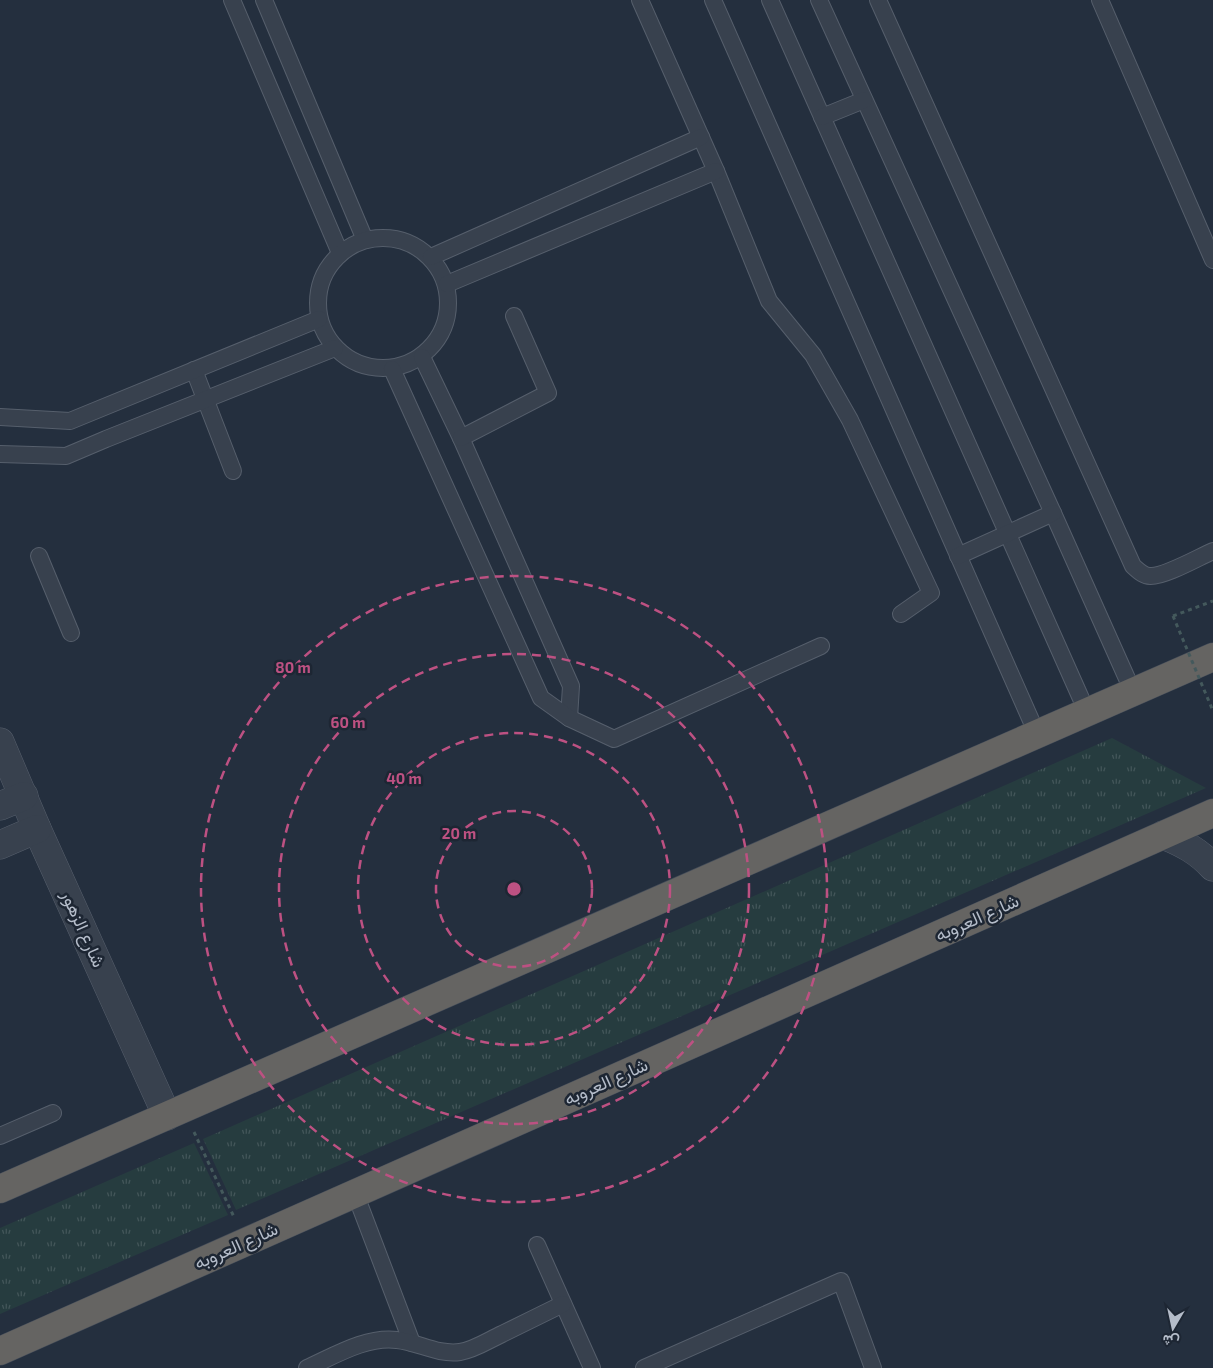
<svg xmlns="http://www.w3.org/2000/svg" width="1213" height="1368" viewBox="0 0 1213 1368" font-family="'Exo 2',Vazirmatn,sans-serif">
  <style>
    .grass { fill: url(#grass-tufts) }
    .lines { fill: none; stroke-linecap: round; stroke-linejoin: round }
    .service-casing { stroke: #565f6c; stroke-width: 18 }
    .minor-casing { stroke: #565f6c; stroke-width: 29 }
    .tertiary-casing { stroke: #565f6c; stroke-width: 29 }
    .trunk-casing { stroke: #434c59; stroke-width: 29 }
    .path { stroke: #44595c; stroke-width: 3; stroke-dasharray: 4 4; stroke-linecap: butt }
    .service { stroke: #38414e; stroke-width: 16 }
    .minor { stroke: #38414e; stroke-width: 28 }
    .tertiary { stroke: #38414e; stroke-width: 28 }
    .trunk { stroke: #656462; stroke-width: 28 }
    .path-bridge { stroke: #44595c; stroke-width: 3; stroke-dasharray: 4 4; stroke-linecap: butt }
    .ring { fill: none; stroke: #bd5182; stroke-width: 2.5; stroke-dasharray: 9 6 }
    .labels { text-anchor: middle; stroke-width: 5; stroke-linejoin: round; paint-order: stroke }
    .street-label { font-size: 18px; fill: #b4bcc9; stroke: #1d2633 }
    .centre { fill: #bd5182; stroke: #1d2633; stroke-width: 2.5 }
    .ring-label { font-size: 15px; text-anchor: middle; font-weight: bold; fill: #bd5182; stroke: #1d2633; stroke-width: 5; stroke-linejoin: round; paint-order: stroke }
  </style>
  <defs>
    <pattern id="grass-tufts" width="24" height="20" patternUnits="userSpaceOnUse" patternTransform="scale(1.25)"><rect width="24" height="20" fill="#263c3f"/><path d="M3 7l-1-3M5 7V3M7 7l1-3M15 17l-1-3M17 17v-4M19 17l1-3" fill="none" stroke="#435659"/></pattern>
  </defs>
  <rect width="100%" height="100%" fill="#242f3e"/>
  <g class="grass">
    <polygon points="1112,738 1206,788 236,1210 203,1139"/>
    <polygon points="194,1143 228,1215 0,1314 0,1228"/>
  </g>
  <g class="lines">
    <defs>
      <g id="service">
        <polyline points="232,0 340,253"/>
        <polyline points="264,0 365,240"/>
        <polyline points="640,0 716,171 769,301 813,355 850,420 931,593 901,614"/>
        <polyline points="713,0 1037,734"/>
        <polyline points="770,0 1087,712"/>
        <polyline points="819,0 1053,513 1133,692"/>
        <path d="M878,0L1133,566C1138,570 1143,576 1150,576C1164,577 1199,557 1213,551"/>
        <polyline points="1100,0 1213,260"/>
        <polyline points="822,117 864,100"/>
        <circle cx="383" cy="303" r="65"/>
        <polyline points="431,257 701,137"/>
        <polyline points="447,284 716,171"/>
        <polyline points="422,357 461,438 571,686 569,718"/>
        <polyline points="392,369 541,698 569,718 614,739 821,646"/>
        <polyline points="194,370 233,471"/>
        <polyline points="0,417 70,421 319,319"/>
        <polyline points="461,438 548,393 514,316"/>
        <polyline points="0,454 66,456 106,439 335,348"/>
        <polyline points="39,556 71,633"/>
        <polyline points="958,556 1053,513"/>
        <polyline points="0,1136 53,1113"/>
        <polyline points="355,1193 412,1343"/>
        <polyline points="537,1245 592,1368"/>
        <path d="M307,1368C334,1356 366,1336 397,1340C418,1342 437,1355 460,1352C474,1350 489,1340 502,1334C522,1324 543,1314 563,1304"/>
        <polyline points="644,1368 841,1281 873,1368"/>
      </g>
      <g id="minor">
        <polyline points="0,742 37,829 167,1116"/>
        <polyline points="0,806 24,796"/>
        <polyline points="0,845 37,829"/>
      </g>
      <path id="tertiary" d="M1163,835C1183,843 1198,851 1213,867"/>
      <g id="trunk">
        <polyline points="0,1189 1213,657"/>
        <polyline points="0,1351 1213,813"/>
      </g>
    </defs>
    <use href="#service" class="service-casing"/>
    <use href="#minor" class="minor-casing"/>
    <use href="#tertiary" class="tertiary-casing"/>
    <use href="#trunk" class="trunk-casing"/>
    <g class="path">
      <polyline points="1173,616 1213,601"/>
      <polyline points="194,1132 234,1217"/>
    </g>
    <use href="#service" class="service"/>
    <use href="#minor" class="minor"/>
    <use href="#tertiary" class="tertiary"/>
    <use href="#trunk" class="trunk"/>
    <polyline class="path-bridge" points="1173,616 1213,711"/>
  </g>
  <g class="ring">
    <circle cx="514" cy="889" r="78"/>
    <circle cx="514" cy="889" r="156"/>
    <circle cx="514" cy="889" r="235"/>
    <circle cx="514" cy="889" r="313"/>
  </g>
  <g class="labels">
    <g class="street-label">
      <text transform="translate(977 918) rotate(-24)" y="6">شارع العروبه</text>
      <text transform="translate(83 929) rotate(66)" y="6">شارع الزهور</text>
      <text transform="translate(606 1082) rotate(-24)" y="6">شارع العروبه</text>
      <text transform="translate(236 1246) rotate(-24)" y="6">شارع العروبه</text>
    </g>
  </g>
  <circle cx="514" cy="889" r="8" class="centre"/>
  <g class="ring-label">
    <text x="293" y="673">80 m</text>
    <text x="348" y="728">60 m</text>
    <text x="404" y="784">40 m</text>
    <text x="459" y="839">20 m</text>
  </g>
  <g transform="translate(1173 1328) rotate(189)" stroke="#1d2633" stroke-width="4" paint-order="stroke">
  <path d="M0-4L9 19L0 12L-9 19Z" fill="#b4bcc9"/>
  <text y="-8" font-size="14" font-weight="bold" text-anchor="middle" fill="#b4bcc9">ش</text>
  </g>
</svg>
